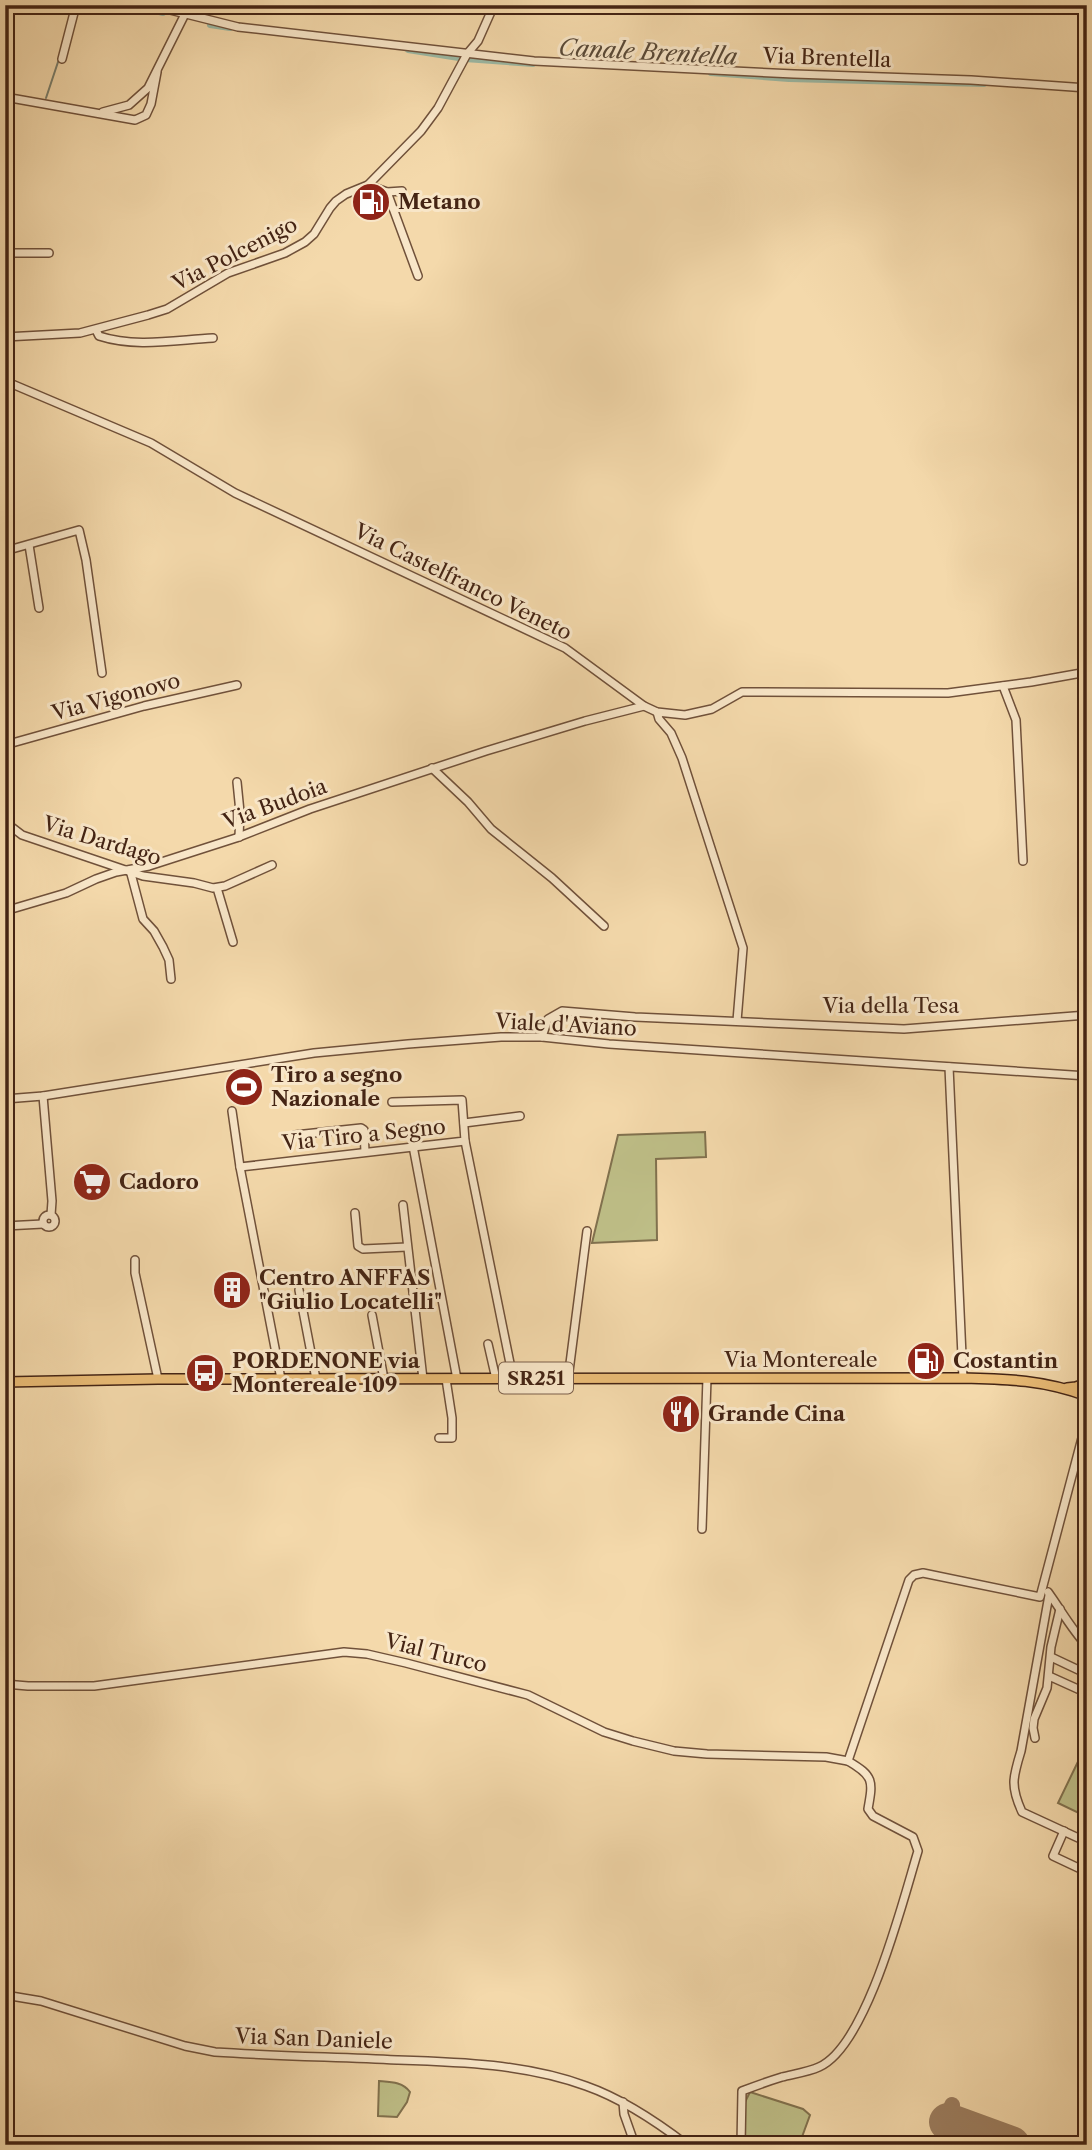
<svg xmlns="http://www.w3.org/2000/svg" width="1092" height="2150" viewBox="0 0 1092 2150" font-family="'Libre Caslon Text',serif">
  <style>
    .green { fill: #bebe87; stroke: #81714e; stroke-width: 2 }
    .lines { fill: none; stroke-linecap: round; stroke-linejoin: round }
    .stream { stroke: #797e6c; stroke-width: 2 }
    .canal { stroke: #9cbaa6; stroke-width: 6 }
    .taxiway { stroke: #9c7e60; stroke-width: 16 }
    .runway { stroke: #9c7e60; stroke-width: 38 }
    .minor-casing { stroke: #70513a; stroke-width: 10 }
    .major-casing { stroke: #442414; stroke-width: 12 }
    .minor { stroke: #f8e6c8; stroke-width: 7 }
    .major { stroke: #eabc76; stroke-width: 9 }
    .labels { text-anchor: middle; stroke-width: 6; stroke-linejoin: round; paint-order: stroke }
    .shield { fill: #f8e6c8; stroke: #7a5e4a; stroke-width: 2 }
    .shield-label { font-size: 19px; font-weight: bold; fill: #442414 }
    .street-label { font-size: 21px; fill: #442414; stroke: #f8e6c8 }
    .poi-label { font-size: 21px; font-weight: bold; fill: #442414; stroke: #f8e6c8; text-anchor: start }
    .water-label { font-size: 23px; font-style: italic; fill: #5a4a38; stroke: #f8e6c8 }
  </style>
  <rect width="100%" height="100%" fill="#f4d9ab"/>
  <filter id="stains"><feTurbulence type="fractalNoise" baseFrequency=".00286" numOctaves="4"/><feColorMatrix values="0 0 0 0 .2 0 0 0 0 .09 0 0 0 0 .02 0 0 0 .5 -.17"/></filter>
  <radialGradient id="worn" r=".72"><stop offset=".6" stop-color="#630" stop-opacity="0"/><stop offset="1" stop-color="#630" stop-opacity=".3"/></radialGradient>
  <g class="green">
    <polygon points="705,1132 706,1157 656,1159 657,1240 592,1243 618,1135"/>
    <polygon points="1087,1743 1087,1817 1058,1803"/>
    <path d="M379,2081C391,2082 403,2082 410,2092L407,2102L397,2117L378,2116Z"/>
    <polygon points="750,2092 803,2109 810,2115 799,2145 744,2145 745,2102"/>
  </g>
  <g class="lines">
    <polyline class="stream" points="46,98 59,59"/>
    <g class="canal">
      <polyline points="133,5 163,13"/>
      <polyline points="210,25 230,28"/>
      <polyline points="408,50 465,59 533,64"/>
      <polyline points="711,73 789,79 984,84"/>
    </g>
    <polyline class="taxiway" points="943,2145 952,2105"/>
    <polyline class="runway" points="948,2122 1011,2145"/>
    <defs>
      <g id="minor">
        <polyline points="150,5 238,27 534,61 794,74 971,80 1087,88"/>
        <polyline points="62,59 76,5"/>
        <polyline points="5,97 135,120 146,115 151,104 157,72"/>
        <polyline points="103,112 129,105 148,88 185,14"/>
        <polyline points="368,185 387,192 418,276"/>
        <polyline points="387,192 402,191"/>
        <polyline points="5,253 49,253"/>
        <path d="M96,330L99,336C136,348 175,340 213,338"/>
        <polyline points="5,337 80,333 148,315 167,309 228,273 285,253 305,242 314,234 330,208 336,201 346,194 368,185 421,131 438,108 467,54 478,41 494,5"/>
        <polyline points="5,381 151,443 235,493 565,648 644,706 657,712 685,715 712,709 742,692 948,693 1031,682 1087,672"/>
        <polyline points="29,545 39,608"/>
        <polyline points="5,551 79,530 86,560 102,673"/>
        <polyline points="1003,686 1016,720 1023,861"/>
        <polyline points="657,712 659,719 671,733 682,758 743,948 737,1021"/>
        <polyline points="5,745 144,706 237,685"/>
        <polyline points="432,768 468,802 491,829 552,878 604,926"/>
        <polyline points="237,782 240,812 239,837"/>
        <polyline points="5,822 22,835 143,876 194,883 213,888 225,886 272,865"/>
        <polyline points="130,870 143,919 154,931 163,947 169,960 171,979"/>
        <polyline points="217,888 233,942"/>
        <polyline points="5,911 66,893 96,879 116,872 149,866 236,838 310,809 486,751 585,721 644,706"/>
        <polyline points="542,1037 548,1019 562,1011 635,1017 904,1029 1087,1015"/>
        <polyline points="949,1067 963,1378"/>
        <polyline points="43,1096 52,1201 51,1215"/>
        <polyline points="5,1099 43,1096 314,1053 408,1044 501,1037 542,1037 609,1044 1087,1076"/>
        <polyline points="232,1111 240,1167 281,1379"/>
        <polyline points="464,1123 520,1116"/>
        <polyline points="295,1135 361,1128 364,1130 365,1152"/>
        <polyline points="465,1141 513,1378"/>
        <polyline points="413,1146 457,1379"/>
        <polyline points="240,1167 465,1141 462,1100 392,1102"/>
        <polyline points="403,1205 423,1379"/>
        <polyline points="355,1213 358,1246 363,1249 407,1247"/>
        <circle cx="49" cy="1221" r="6"/>
        <polyline points="5,1226 43,1224"/>
        <polyline points="135,1260 135,1273 158,1379"/>
        <polyline points="299,1290 316,1379"/>
        <polyline points="372,1315 384,1379"/>
        <polyline points="488,1344 496,1379"/>
        <polyline points="568,1379 587,1231"/>
        <polyline points="439,1438 452,1438 452,1418 446,1379"/>
        <polyline points="702,1529 707,1378"/>
        <path d="M1048,1592C1061,1610 1072,1630 1087,1646"/>
        <path d="M1049,1595L1021,1751C1013,1777 1010,1786 1022,1812L1087,1842"/>
        <polyline points="1051,1657 1087,1674"/>
        <polyline points="1049,1676 1080,1690 1087,1675"/>
        <polyline points="5,1684 28,1686 94,1686 344,1652 367,1654 406,1663 528,1695 604,1732 633,1741 674,1751 707,1754 826,1757 848,1761"/>
        <polyline points="1035,1738 1033,1728 1034,1719 1047,1688 1051,1647 1060,1609"/>
        <polyline points="1064,1831 1053,1856 1087,1872"/>
        <path d="M5,1995L41,2001L185,2046L215,2052C276,2056 336,2057 397,2060C460,2062 526,2064 586,2086C623,2099 657,2122 687,2145"/>
        <polyline points="623,2102 624,2114 635,2145"/>
        <path d="M741,2145L742,2091C755,2086 769,2081 782,2077C794,2074 808,2072 819,2067C867,2046 903,1900 918,1851L913,1837L873,1816L868,1809C873,1781 874,1776 848,1761L909,1580L914,1575L923,1573L1040,1597L1087,1419"/>
      </g>
      <g id="major">
        <path d="M5,1382L158,1379L963,1378C1008,1379 1044,1380 1087,1396"/>
        <polyline points="1067,1388 1076,1387 1087,1383"/>
      </g>
    </defs>
    <use href="#minor" class="minor-casing"/>
    <use href="#major" class="major-casing"/>
    <use href="#minor" class="minor"/>
    <use href="#major" class="major"/>
  </g>
  <defs>
    <symbol id="fuel-disc" viewBox="-11 -11 22 22"><circle r="9.5" fill="#8f2418" stroke="#f8e6c8"/><path d="M-5.5-6h7V0h2V4h1.3V-2.5L3-4.5l.8-.8L6-3V5H2.5V1h-1V6h-7ZM-4.2-4.7v3.2H.2V-4.7Z" fill="#fff"/></symbol>
    <symbol id="stadium-disc" viewBox="-11 -11 22 22"><circle r="9.5" fill="#8f2418" stroke="#f8e6c8"/><path d="M0-5a6.5 5 0 1 0 0 10a6.5 5 0 1 0 0-10ZM-3.5-1.8h7v3.6h-7Z" fill="#fff"/></symbol>
    <symbol id="supermarket-disc" viewBox="-11 -11 22 22"><circle r="9.5" fill="#8f2418" stroke="#f8e6c8"/><path d="M-6-5.5h2.5l.6 2H6L4.5 2H-2.5L-4.4-4H-6ZM-1.5 3.2a1.3 1.3 0 1 0 .1 0ZM3 3.2a1.3 1.3 0 1 0 .1 0Z" fill="#fff"/></symbol>
    <symbol id="building-disc" viewBox="-11 -11 22 22"><circle r="9.5" fill="#8f2418" stroke="#f8e6c8"/><path d="M-4-6H4V6H1V3H-1V6H-4ZM-2.5-4.3h1.7v1.8h-1.7ZM.8-4.3h1.7v1.8H.8ZM-2.5-1h1.7V.8h-1.7ZM.8-1h1.7V.8H.8Z" fill="#fff"/></symbol>
    <symbol id="bus-disc" viewBox="-11 -11 22 22"><circle r="9.5" fill="#8f2418" stroke="#f8e6c8"/><path d="M-5-6H5V4H4V6H2V4H-2V6H-4V4H-5ZM-3.5-4V0h7V-4ZM-3.5 1.2v1.5H-2V1.2ZM2 1.2v1.5H3.5V1.2Z" fill="#fff"/></symbol>
    <symbol id="restaurant-disc" viewBox="-11 -11 22 22"><circle r="9.5" fill="#8f2418" stroke="#f8e6c8"/><path d="M-5-6h1v4h1v-4h1v4h1v-4h1v5L-1.5 .5V6h-2V.5L-5-1ZM5-6V6H3V1.5H1.5Q1.5-4 5-6Z" fill="#fff"/></symbol>
  </defs>
  <g fill-rule="evenodd">
    <use href="#fuel-disc" x="349" y="180" width="44" height="44"/>
    <use href="#stadium-disc" x="222" y="1065" width="44" height="44"/>
    <use href="#supermarket-disc" x="70" y="1160" width="44" height="44"/>
    <use href="#building-disc" x="210" y="1268" width="44" height="44"/>
    <use href="#fuel-disc" x="904" y="1339" width="44" height="44"/>
    <use href="#bus-disc" x="183" y="1351" width="44" height="44"/>
    <use href="#restaurant-disc" x="659" y="1392" width="44" height="44"/>
  </g>
  <g class="labels">
    <rect class="shield" x="499" y="1362.5" width="74" height="31" rx="5"/>
    <g class="shield-label">
      <text x="536" y="1385">SR251</text>
    </g>
    <g class="street-label">
      <text transform="translate(827 58) rotate(2)" y="7">Via Brentella</text>
      <text transform="translate(235 254) rotate(-27)" y="7">Via Polcenigo</text>
      <text transform="translate(463 582) rotate(26)" y="7">Via Castelfranco Veneto</text>
      <text transform="translate(116 697) rotate(-15)" y="7">Via Vigonovo</text>
      <text transform="translate(275 804) rotate(-20)" y="7">Via Budoia</text>
      <text transform="translate(102 841) rotate(17)" y="7">Via Dardago</text>
      <text x="891" y="1013">Via della Tesa</text>
      <text transform="translate(566 1025) rotate(3)" y="7">Viale d'Aviano</text>
      <text transform="translate(364 1135) rotate(-6)" y="7">Via Tiro a Segno</text>
      <text x="801" y="1367">Via Montereale</text>
      <text transform="translate(436 1653) rotate(14)" y="7">Vial Turco</text>
      <text transform="translate(314 2039) rotate(2)" y="7">Via San Daniele</text>
    </g>
    <g class="poi-label">
      <text x="398" y="209">Metano</text>
      <text x="271" y="1082">Tiro a segno<tspan x="271" dy="24">Nazionale</tspan></text>
      <text x="119" y="1189">Cadoro</text>
      <text x="259" y="1285">Centro ANFFAS<tspan x="259" dy="24">"Giulio Locatelli"</tspan></text>
      <text x="232" y="1368">PORDENONE via<tspan x="232" dy="24">Montereale 109</tspan></text>
      <text x="953" y="1368">Costantin</text>
      <text x="708" y="1421">Grande Cina</text>
    </g>
    <g class="water-label">
      <text transform="translate(648 52) rotate(3)" y="8">Canale Brentella</text>
    </g>
  </g>
  <rect width="1092" height="2150" fill="none" stroke="#f4d9ab" stroke-width="28"/>
  <rect x="7" y="7" width="1078" height="2136" fill="none" stroke="#442414" stroke-width="3.5"/>
  <rect x="14" y="14" width="1064" height="2122" fill="none" stroke="#442414" stroke-width="2"/>
  <rect width="100%" height="100%" filter="url(#stains)"/>
  <rect width="100%" height="100%" fill="url(#worn)"/>
</svg>
